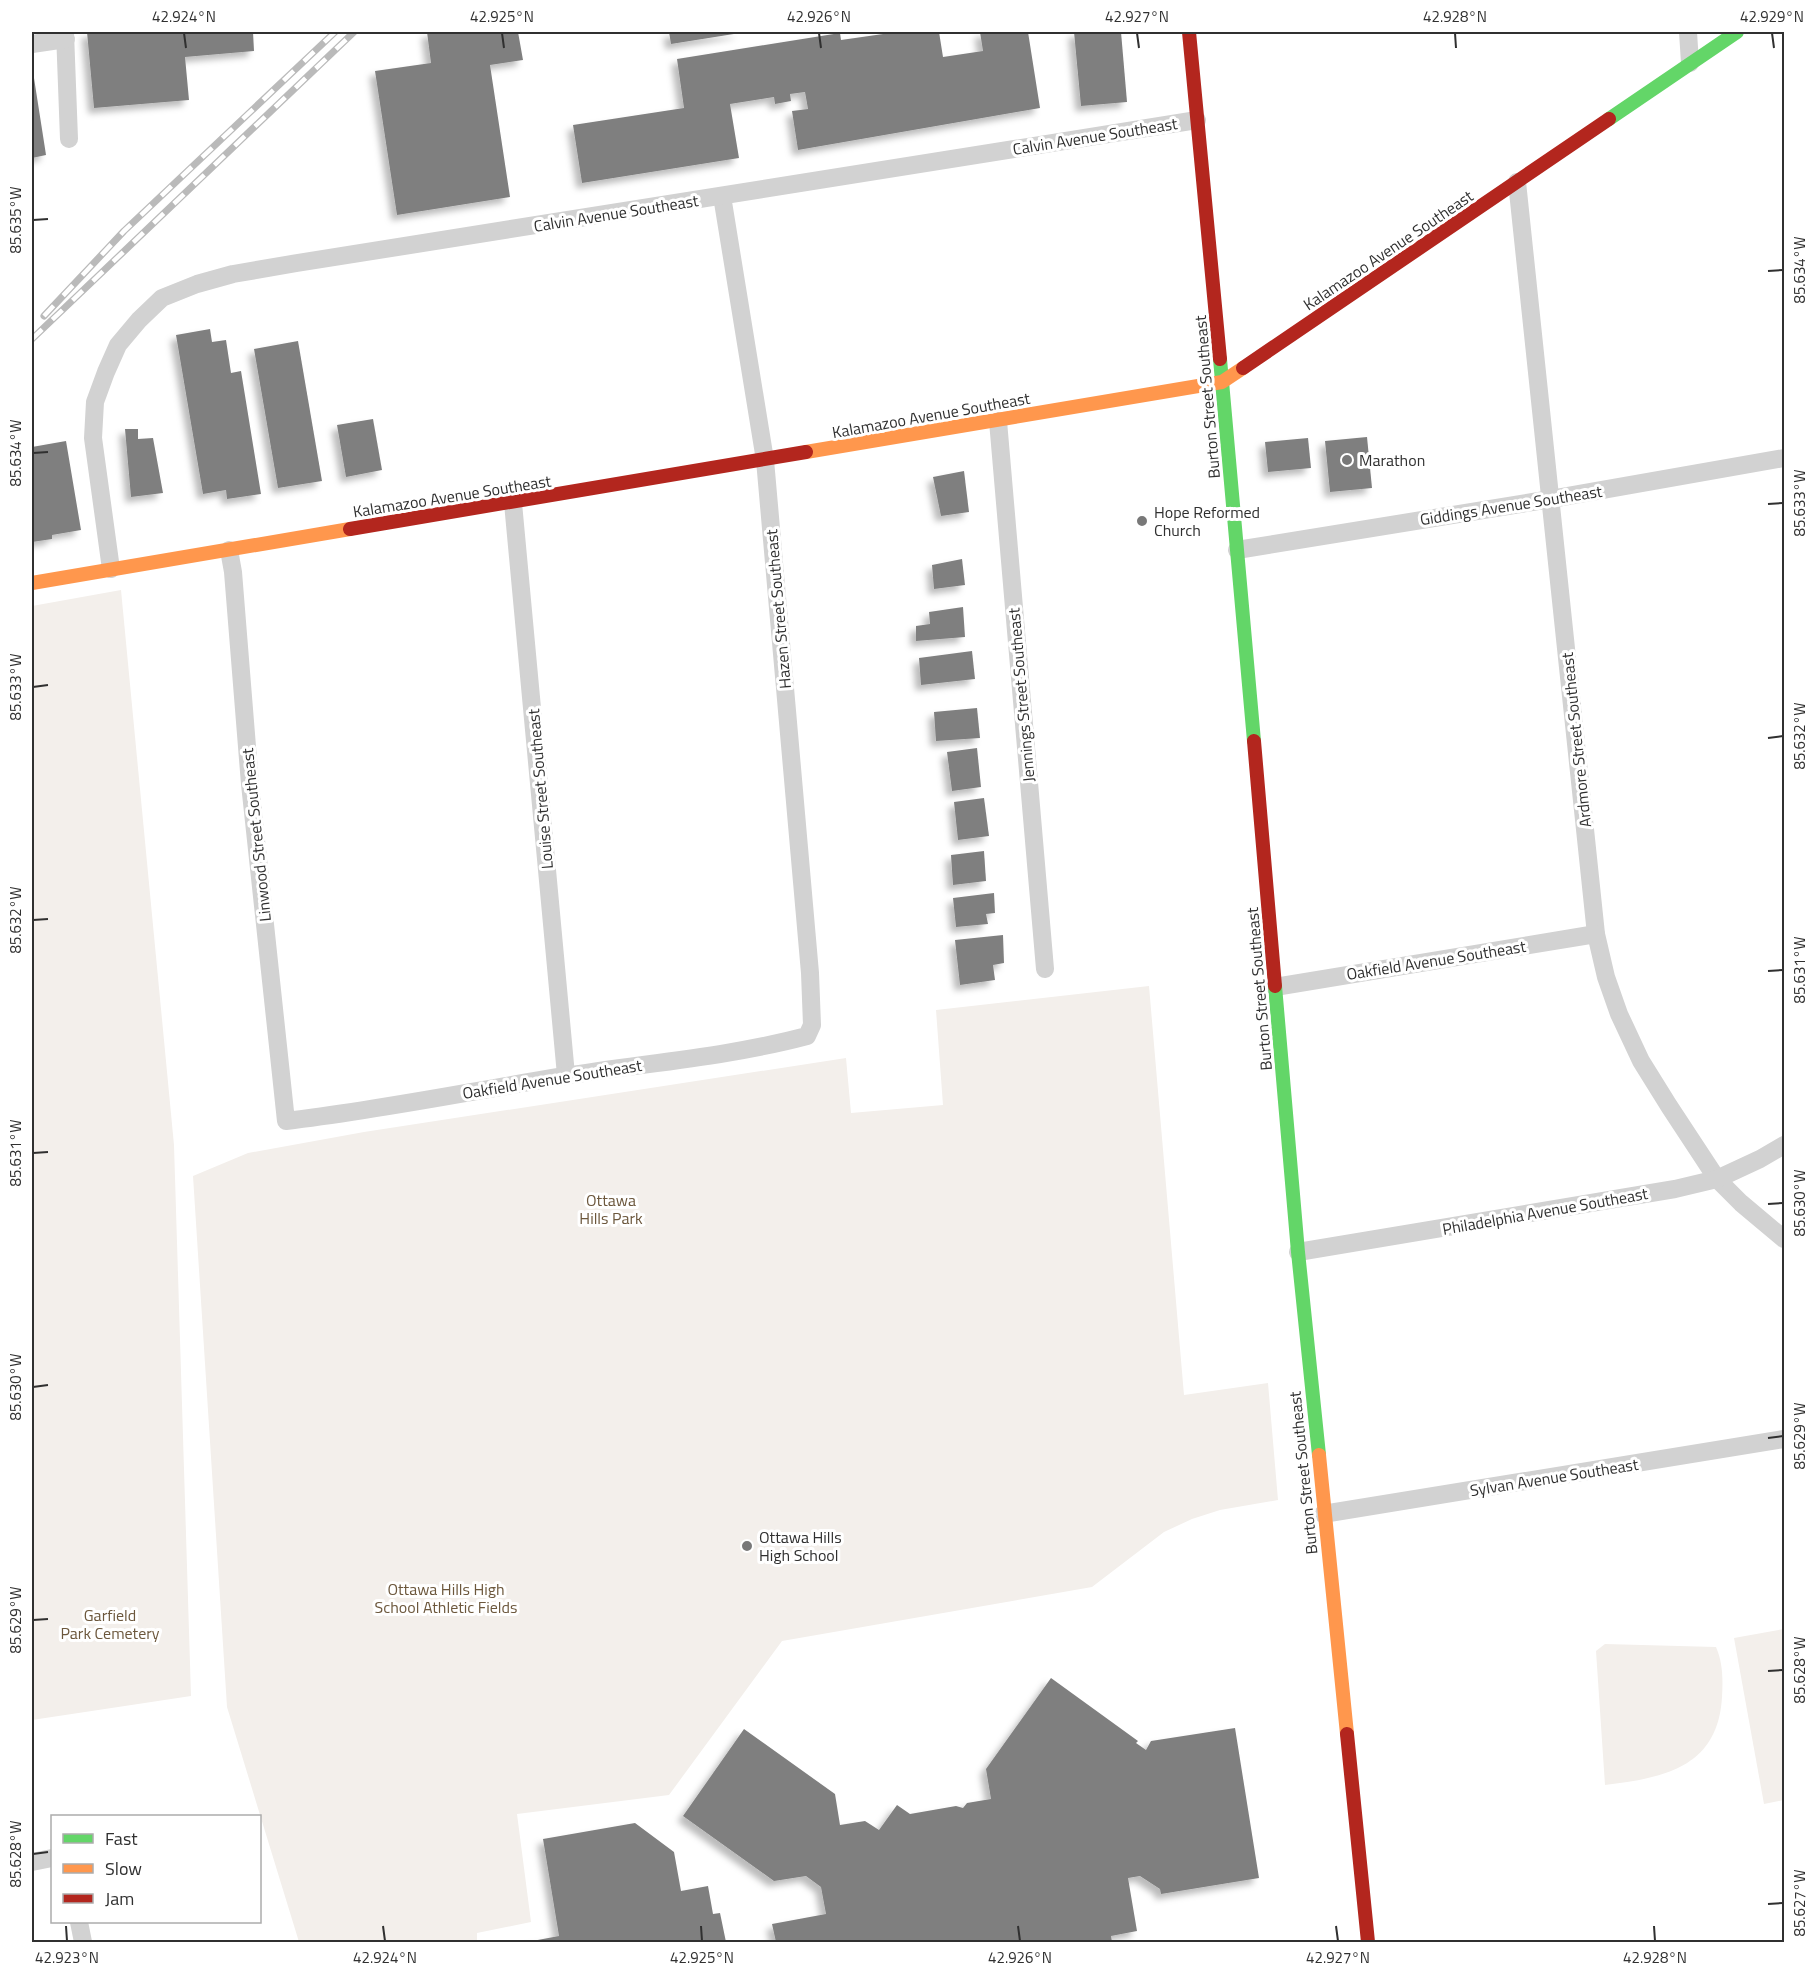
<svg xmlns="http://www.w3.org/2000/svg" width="1816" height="1974" viewBox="0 0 1816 1974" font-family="'Titillium Web',sans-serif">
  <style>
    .green { fill: #f3efeb }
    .building { fill: #7f7f7f; filter: url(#shadow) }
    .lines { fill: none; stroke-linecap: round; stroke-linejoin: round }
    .street { stroke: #d2d2d2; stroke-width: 18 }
    .fast { stroke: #63d668; stroke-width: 14 }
    .slow { stroke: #ff974d; stroke-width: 14 }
    .jam { stroke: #b3261e; stroke-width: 14 }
    .rail-casing { stroke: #bababa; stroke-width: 7 }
    .rail { stroke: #fff; stroke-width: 4.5; stroke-dasharray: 14; stroke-linecap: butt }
    .ticks { fill: none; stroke: #303030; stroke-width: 2 }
    .poi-dot { fill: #787878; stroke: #fff; stroke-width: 2 }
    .labels { text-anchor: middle; stroke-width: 6; stroke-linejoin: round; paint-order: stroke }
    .street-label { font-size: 16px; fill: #303030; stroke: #fff }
    .poi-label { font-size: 16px; fill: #303030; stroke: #fff; text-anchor: start }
    .park-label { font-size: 16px; fill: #6c573c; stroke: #fff }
    .neatline { fill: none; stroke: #303030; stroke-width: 2 }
    .ticks-label { font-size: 15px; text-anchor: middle; fill: #303030 }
  </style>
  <defs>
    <filter id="shadow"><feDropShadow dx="-5.5" dy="5.5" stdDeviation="3" flood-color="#0004"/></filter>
  </defs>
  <rect width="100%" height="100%" fill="#fff"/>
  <g class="green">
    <polygon points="121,590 174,1145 191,1696 32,1720 32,606"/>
    <polygon points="1149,986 1184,1395 1268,1383 1278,1500 1220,1510 1192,1519 1164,1532 1092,1587 782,1641 669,1795 517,1814 531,1922 477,1933 477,1942 299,1942 227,1707 193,1176 248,1153 364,1132 846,1058 851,1113 943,1105 936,1010"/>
    <polygon points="1784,1629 1784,1800 1764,1804 1734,1638"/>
    <path d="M1605,1644L1716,1647C1723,1663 1723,1680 1722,1697C1718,1768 1663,1778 1605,1785L1596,1651Z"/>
  </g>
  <g class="building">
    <polygon points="87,32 253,32 254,51 185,57 189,100 94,108"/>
    <polygon points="427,32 518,32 523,60 490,65 510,197 397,215 375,71 431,63"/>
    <polygon points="669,32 740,32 740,33 671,44"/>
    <polygon points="897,32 939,32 943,57 983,51 980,32 1028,32 1040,108 798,150 792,111 808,109 805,92 790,94 791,101 775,104 774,97 730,104 739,158 582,183 573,125 684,108 677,59 840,33 841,40"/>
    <polygon points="1074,32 1121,32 1127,102 1081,106"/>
    <polygon points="34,78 46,155 32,158 32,79"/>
    <polygon points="210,329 212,342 226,340 231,373 241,371 261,494 227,499 226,490 203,494 176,335"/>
    <polygon points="298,341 322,481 278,488 254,349"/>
    <polygon points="373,419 382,470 346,477 337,425"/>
    <polygon points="125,429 138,429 138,439 153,438 163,493 131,497"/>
    <polygon points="1367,437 1372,488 1330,492 1325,441"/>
    <polygon points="1308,438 1311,468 1268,472 1265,442"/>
    <polygon points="66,441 81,530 52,535 52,539 32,542 32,447"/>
    <polygon points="964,471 969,512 941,516 933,477"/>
    <polygon points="962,559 965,585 934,589 932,565"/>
    <polygon points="963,607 965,637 916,641 916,626 930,624 929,612"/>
    <polygon points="972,651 975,679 921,685 919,658"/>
    <polygon points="977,708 980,738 936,741 934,712"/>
    <polygon points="977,748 981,787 952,791 947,752"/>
    <polygon points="984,798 989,836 958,840 954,802"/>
    <polygon points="984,851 986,881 953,885 951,855"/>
    <polygon points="994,893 995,913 986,914 988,924 956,927 953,898"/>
    <polygon points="1003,935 1004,963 993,965 995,980 960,985 955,940"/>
    <polygon points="1051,1678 1138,1741 1136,1743 1146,1750 1151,1741 1235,1728 1259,1878 1161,1894 1160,1889 1140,1876 1128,1878 1137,1931 1111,1936 1112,1942 776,1942 772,1924 826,1914 821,1887 806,1876 774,1881 683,1816 744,1729 835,1794 840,1825 865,1821 879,1830 897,1805 910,1814 956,1806 963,1808 967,1803 991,1799 986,1769"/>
    <polygon points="635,1823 674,1852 681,1891 708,1886 713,1914 720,1913 726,1942 527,1942 559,1936 543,1839"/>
  </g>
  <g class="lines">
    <g class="street">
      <polyline points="65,32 69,139"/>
      <polyline points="1688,32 1690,63"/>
      <polyline points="32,44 66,39"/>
      <polyline points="1517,182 1596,934 1606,977 1619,1014 1641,1061 1669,1106 1717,1179 1741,1203 1784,1239"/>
      <polyline points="998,421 1045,969"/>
      <polyline points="513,503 566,1075"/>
      <path d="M229,550L233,572L250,784L286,1121C379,1110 472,1091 565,1076C645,1063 728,1057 807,1036L812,1025L810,973L765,460L722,196"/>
      <polyline points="1237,550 1551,499 1784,458"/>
      <polyline points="111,569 93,438 95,402 106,372 118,345 139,320 162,298 197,284 233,274 297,263 1197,120"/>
      <polyline points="1275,987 1596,934"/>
      <polyline points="1298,1252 1675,1189 1717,1179 1760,1159 1784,1145"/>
      <polyline points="1323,1514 1784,1439"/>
      <polyline points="32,1862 52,1858"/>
      <polyline points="79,1922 83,1942"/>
    </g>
    <g class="fast">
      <polyline points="1609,119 1737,32"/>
      <polyline points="1220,359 1254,741"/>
      <polyline points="1275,986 1298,1252 1319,1455"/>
    </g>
    <g class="slow">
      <polyline points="806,452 1222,382 1243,368"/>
      <polyline points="32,583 350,529"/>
      <polyline points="1319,1455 1347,1734"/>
    </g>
    <g class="jam">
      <polyline points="1189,32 1220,359"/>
      <polyline points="1243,368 1609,119"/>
      <polyline points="350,529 806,452"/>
      <polyline points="1254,741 1275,986"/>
      <polyline points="1347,1734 1368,1942"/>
    </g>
    <defs>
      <g id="rail">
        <polyline points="44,316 124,231 335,32"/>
        <polyline points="32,339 354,32"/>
      </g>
    </defs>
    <use href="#rail" class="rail-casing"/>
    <use href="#rail" class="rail"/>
  </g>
  <path class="ticks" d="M184,33L186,48M502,33L504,48M819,33L821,48M1137,33L1139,48M1455,33L1456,48M1772,33L1774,48M33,220L48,219M1768,271L1783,270M33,453L48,452M1768,504L1783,503M33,687L48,685M1768,738L1783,736M33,920L48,919M1768,971L1783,970M33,1153L48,1152M1768,1204L1783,1203M33,1387L48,1385M1768,1438L1783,1436M33,1620L48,1619M1768,1671L1783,1670M33,1854L48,1852M1768,1904L1783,1903M66,1926L67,1941M383,1926L385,1941M701,1926L702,1941M1018,1926L1020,1941M1336,1926L1338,1941M1654,1926L1655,1941"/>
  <g class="poi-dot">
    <circle cx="1347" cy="460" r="6"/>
    <circle cx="1142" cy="521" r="6"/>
    <circle cx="747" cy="1546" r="6"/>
  </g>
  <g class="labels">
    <g class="street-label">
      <text transform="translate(1095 136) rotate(-9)" y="6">Calvin Avenue Southeast</text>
      <text transform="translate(616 213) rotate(-9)" y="6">Calvin Avenue Southeast</text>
      <text transform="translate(1388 250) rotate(-34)" y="6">Kalamazoo Avenue Southeast</text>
      <text transform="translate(1207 397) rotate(-95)" y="6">Burton Street Southeast</text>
      <text transform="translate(931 415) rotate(-10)" y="6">Kalamazoo Avenue Southeast</text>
      <text transform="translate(452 496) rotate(-9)" y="6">Kalamazoo Avenue Southeast</text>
      <text transform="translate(1511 505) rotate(-9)" y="6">Giddings Avenue Southeast</text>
      <text transform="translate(778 609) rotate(-95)" y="6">Hazen Street Southeast</text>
      <text transform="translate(1021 695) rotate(-95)" y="6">Jennings Street Southeast</text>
      <text transform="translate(1576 740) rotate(-96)" y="6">Ardmore Street Southeast</text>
      <text transform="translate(540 789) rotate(-95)" y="6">Louise Street Southeast</text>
      <text transform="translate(256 835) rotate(-96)" y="6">Linwood Street Southeast</text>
      <text transform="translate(1436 960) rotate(-9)" y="6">Oakfield Avenue Southeast</text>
      <text transform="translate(1259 989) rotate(-95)" y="6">Burton Street Southeast</text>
      <text transform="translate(552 1079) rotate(-9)" y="6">Oakfield Avenue Southeast</text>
      <text transform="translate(1545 1211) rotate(-10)" y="6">Philadelphia Avenue Southeast</text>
      <text transform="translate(1303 1473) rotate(-96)" y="6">Burton Street Southeast</text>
      <text transform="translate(1554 1477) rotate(-9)" y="6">Sylvan Avenue Southeast</text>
    </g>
    <g class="poi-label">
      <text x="1359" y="466">Marathon</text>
      <text x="1154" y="518">Hope Reformed<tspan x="1154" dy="18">Church</tspan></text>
      <text x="759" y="1543">Ottawa Hills<tspan x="759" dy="18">High School</tspan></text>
    </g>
    <g class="park-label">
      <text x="611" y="1206">Ottawa<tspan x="611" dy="18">Hills Park</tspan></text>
      <text x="446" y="1595">Ottawa Hills High<tspan x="446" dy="18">School Athletic Fields</tspan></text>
      <text x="110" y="1621">Garfield<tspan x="110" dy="18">Park Cemetery</tspan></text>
    </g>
  </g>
  <rect width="1816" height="1974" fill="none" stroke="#ffffff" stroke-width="66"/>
  <rect x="51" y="1815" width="210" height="108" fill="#ffffff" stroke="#acacac" stroke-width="1.5"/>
  <rect x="63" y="1834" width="30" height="9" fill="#63d668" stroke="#acacac" stroke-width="1.5"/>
  <text x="105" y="1845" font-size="18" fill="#303030">Fast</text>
  <rect x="63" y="1864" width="30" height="9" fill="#ff974d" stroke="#acacac" stroke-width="1.5"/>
  <text x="105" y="1875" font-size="18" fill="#303030">Slow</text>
  <rect x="63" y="1894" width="30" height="9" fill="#b3261e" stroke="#acacac" stroke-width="1.5"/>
  <text x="105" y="1905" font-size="18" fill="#303030">Jam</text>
  <rect x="33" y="33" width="1750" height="1908" class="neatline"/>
  <g class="ticks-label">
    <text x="184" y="22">42.924°N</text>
    <text x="502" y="22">42.925°N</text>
    <text x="819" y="22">42.926°N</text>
    <text x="1137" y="22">42.927°N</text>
    <text x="1455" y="22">42.928°N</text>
    <text x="1772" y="22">42.929°N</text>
    <text transform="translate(16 220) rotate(-90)" y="5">85.635°W</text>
    <text transform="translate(1800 270) rotate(-90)" y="5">85.634°W</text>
    <text transform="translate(16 453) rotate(-90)" y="5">85.634°W</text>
    <text transform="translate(1800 503) rotate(-90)" y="5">85.633°W</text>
    <text transform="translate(16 687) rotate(-90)" y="5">85.633°W</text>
    <text transform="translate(1800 736) rotate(-90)" y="5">85.632°W</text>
    <text transform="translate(16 920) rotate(-90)" y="5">85.632°W</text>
    <text transform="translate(1800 970) rotate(-90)" y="5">85.631°W</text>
    <text transform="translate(16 1153) rotate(-90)" y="5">85.631°W</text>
    <text transform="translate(1800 1203) rotate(-90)" y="5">85.630°W</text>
    <text transform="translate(16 1387) rotate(-90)" y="5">85.630°W</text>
    <text transform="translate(1800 1436) rotate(-90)" y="5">85.629°W</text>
    <text transform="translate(16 1620) rotate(-90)" y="5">85.629°W</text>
    <text transform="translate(1800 1670) rotate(-90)" y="5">85.628°W</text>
    <text transform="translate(16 1854) rotate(-90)" y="5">85.628°W</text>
    <text transform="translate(1800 1903) rotate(-90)" y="5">85.627°W</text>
    <text x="67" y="1963">42.923°N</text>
    <text x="385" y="1963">42.924°N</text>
    <text x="702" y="1963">42.925°N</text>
    <text x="1020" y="1963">42.926°N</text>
    <text x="1338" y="1963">42.927°N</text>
    <text x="1655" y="1963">42.928°N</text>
  </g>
</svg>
